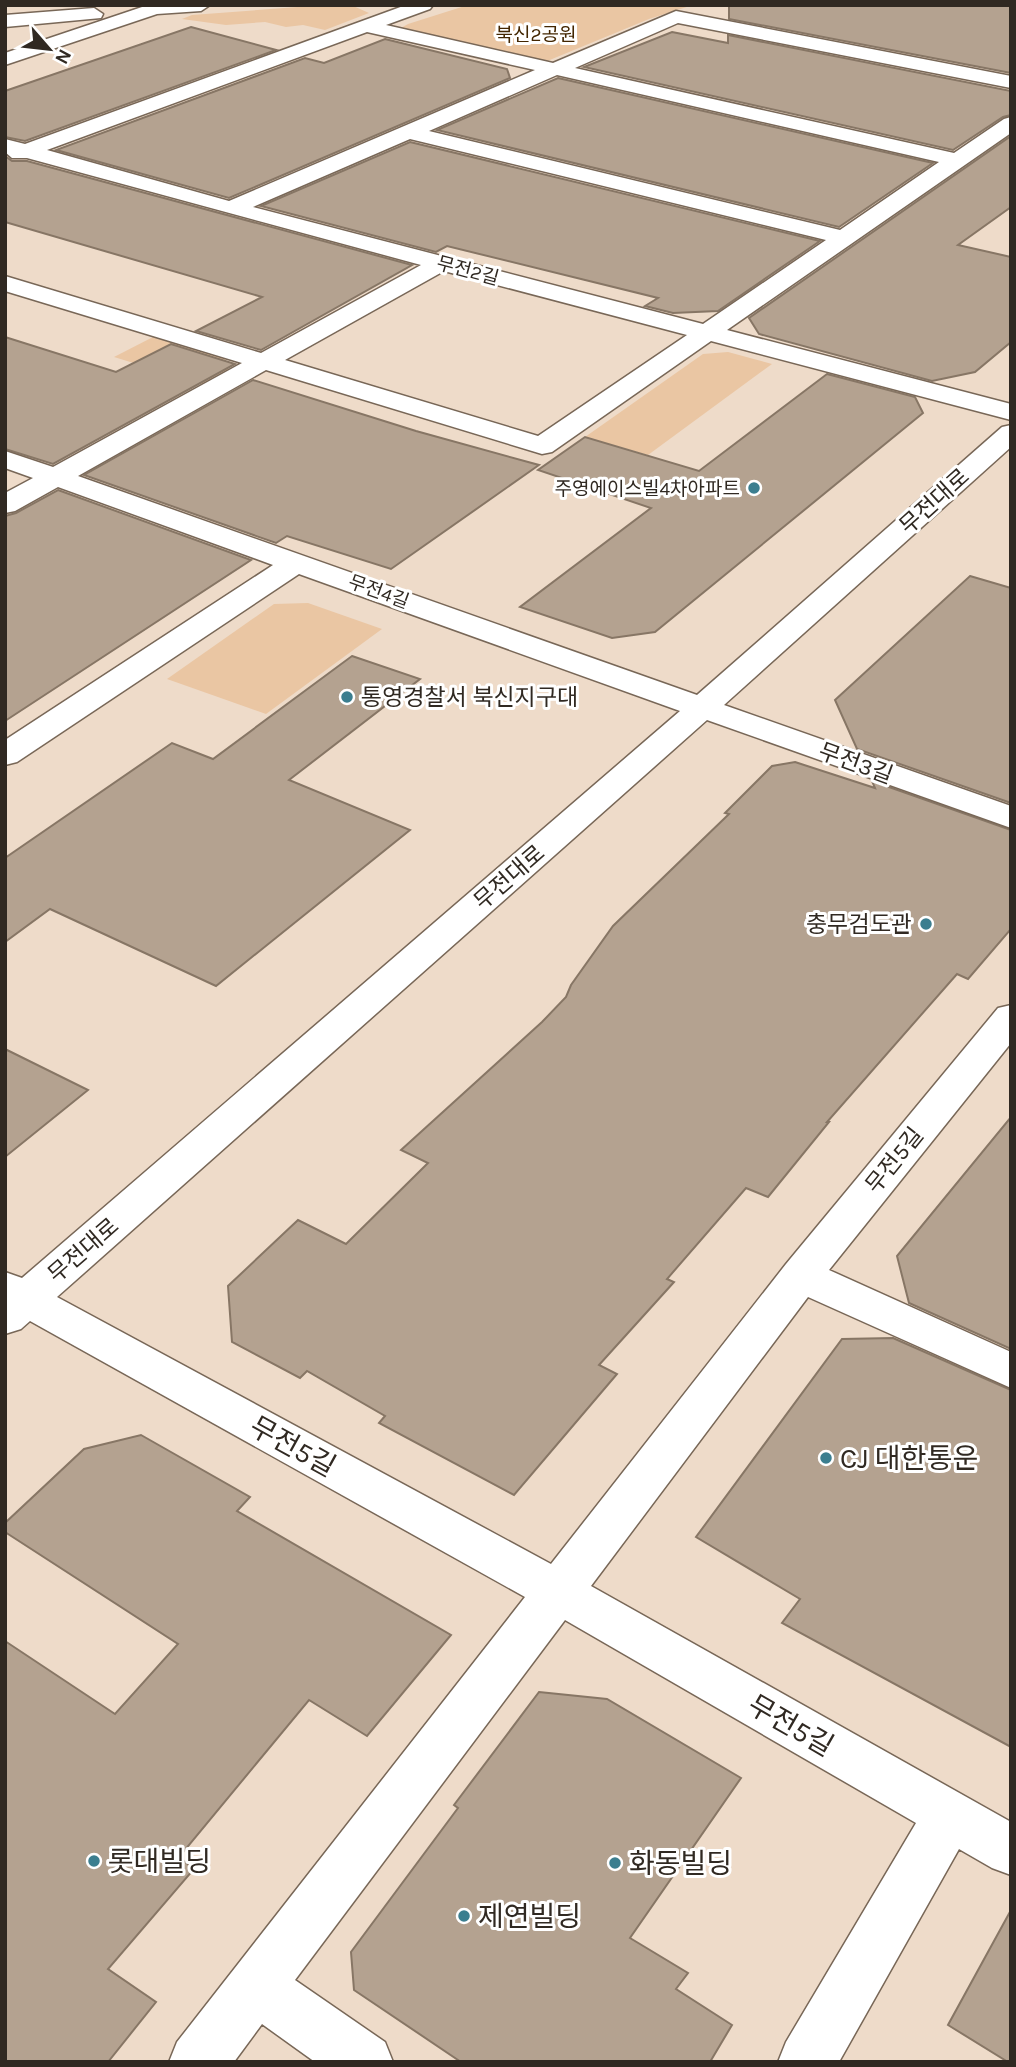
<svg xmlns="http://www.w3.org/2000/svg" width="1016" height="2067" viewBox="0 0 1016 2067" font-family="Karla,'Noto Sans KR',sans-serif">
  <style>
    .green { fill: #eac6a3 }
    .building { fill: #b4a290; stroke: #877665; stroke-width: 2 }
    .lines { fill: none; stroke-linecap: round; stroke-linejoin: round }
    .minor-casing { stroke: #786757; stroke-width: 3 }
    .minor { fill: #fff; fill-rule: evenodd }
    .poi-dot { fill: #3b7e8f; stroke: #fff; stroke-width: 2.5 }
    .labels { text-anchor: middle; stroke-width: 6; stroke-linejoin: round; paint-order: stroke }
    .far-park-label { font-size: 19px; fill: #432601; stroke: #fff }
    .far-street-label { font-size: 19px; fill: #302922; stroke: #fff }
    .far-poi-label { font-size: 19px; fill: #302922; stroke: #fff; text-anchor: end }
    .street-label { font-size: 23px; fill: #302922; stroke: #fff }
    .poi-label { font-size: 23px; fill: #302922; stroke: #fff; text-anchor: start }
    .near-street-label { font-size: 28px; fill: #302922; stroke: #fff }
    .near-poi-label { font-size: 28px; fill: #302922; stroke: #fff; text-anchor: start }
  </style>
  <rect width="100%" height="100%" fill="#eedbc9"/>
  <g class="green">
    <polygon points="324,5 351,5 369,13 325,30 303,25 286,27 265,22 226,25 182,19 192,15"/>
    <polygon points="468,5 693,5 649,19 540,64 394,32 408,24"/>
    <polygon points="153,337 225,359 229,372 205,385 114,357"/>
    <polygon points="728,352 772,364 648,455 585,437 703,354"/>
    <polygon points="308,603 382,629 266,714 167,679 274,604"/>
  </g>
  <g class="building">
    <polygon points="729,5 1011,5 1011,73 729,19"/>
    <polygon points="191,27 276,50 25,141 5,137 5,91"/>
    <polygon points="672,32 728,43 728,35 1011,91 1011,115 1003,117 953,150 584,67"/>
    <polygon points="385,39 507,69 510,78 229,198 56,150 305,58 324,63"/>
    <polygon points="558,78 933,163 839,227 437,130"/>
    <polygon points="1011,136 1011,207 958,245 1011,257 1011,342 975,372 932,381 759,334 749,318"/>
    <polygon points="410,142 820,241 718,311 673,313 645,306 658,298 447,246 436,252 261,206"/>
    <polygon points="5,156 12,161 27,161 412,265 261,350 196,331 262,297 5,222"/>
    <polygon points="5,337 116,372 171,344 235,364 53,464 5,449"/>
    <polygon points="827,374 915,397 923,413 655,632 612,638 520,607 651,508 538,470 585,437 699,471"/>
    <polygon points="253,380 416,431 539,465 391,569 287,536 276,543 84,475"/>
    <polygon points="58,490 251,560 5,721 5,516 16,513"/>
    <polygon points="970,576 1011,588 1011,803 857,749 835,700"/>
    <polygon points="352,656 420,679 289,780 410,830 216,986 50,909 5,942 5,858 172,743 213,759"/>
    <polygon points="795,762 875,788 872,781 1011,830 1011,929 968,979 957,974 827,1122 829,1122 768,1197 746,1188 667,1279 674,1282 599,1365 617,1374 514,1495 379,1423 385,1416 307,1371 300,1378 232,1342 228,1286 298,1220 346,1244 428,1163 401,1150 542,1022 566,997 571,985 613,926 729,814 725,813 772,766"/>
    <polygon points="5,1049 88,1090 5,1157"/>
    <polygon points="1011,1117 1011,1349 909,1303 897,1256"/>
    <polygon points="893,1338 1011,1390 1011,1747 782,1623 800,1599 696,1537 842,1339"/>
    <polygon points="141,1435 250,1497 237,1511 451,1635 367,1736 309,1700 179,1857 194,1869 108,1969 156,2002 108,2062 5,2062 5,1641 115,1714 178,1644 5,1532 5,1523 84,1449"/>
    <polygon points="539,1692 607,1699 741,1778 630,1938 688,1973 676,1989 732,2025 710,2062 461,2062 354,1990 351,1952 458,1808 454,1805"/>
    <polygon points="1011,1910 1011,2062 1008,2062 948,2025"/>
  </g>
  <g class="lines">
    <defs>
      <g id="minor">
        <polygon points="148,5 210,5 201,11 157,14 5,65 5,53"/>
        <path d="M406,5H433L430,9L386,25L553,63L676,11L1011,76V88L678,23L575,68L954,153L1004,119L1011,117V133L727,330L1011,404V420L711,341L552,452L542,454L266,370L78,476L697,695L1002,427L1011,425V447L724,705L1011,806V828L707,720L57,1297L551,1564L786,1264L998,1008L1011,1005V1043L829,1270L1011,1352V1388L808,1297L591,1586L1011,1822V1875L992,1868L959,1849L839,2062H778L786,2042L916,1823L565,1620L295,1980L385,2042L393,2062H315L262,2024L234,2062H169L177,2042L525,1597L30,1321L21,1329L5,1334V1272L22,1278L680,711L299,574L17,762L5,765V740L273,565L58,487L15,511L5,513V493L33,478L5,468V451L53,467L242,363L5,291V276L261,353L421,265L27,158H12L5,152V139L25,144ZM367,32L535,70L229,201L47,150ZM557,75L939,162L840,230L429,131ZM410,139L826,240L703,324L253,207ZM444,271L687,335L538,436L285,360Z"/>
        <polygon points="94,8 103,14 101,18 5,27 5,15"/>
      </g>
    </defs>
    <use href="#minor" class="minor-casing"/>
    <use href="#minor" class="minor"/>
  </g>
  <g class="poi-dot">
    <circle cx="754" cy="488" r="7"/>
    <circle cx="347" cy="697" r="7"/>
    <circle cx="926" cy="924" r="7"/>
    <circle cx="826" cy="1458" r="7"/>
    <circle cx="94" cy="1861" r="7"/>
    <circle cx="615" cy="1863" r="7"/>
    <circle cx="464" cy="1916" r="7"/>
  </g>
  <g class="labels">
    <g class="far-park-label">
      <text x="536" y="41">북신2공원</text>
    </g>
    <g class="far-street-label">
      <text transform="translate(468 270) rotate(15)" y="7">무전2길</text>
      <text transform="translate(379 591) rotate(20)" y="7">무전4길</text>
    </g>
    <g class="far-poi-label">
      <text x="740" y="495">주영에이스빌4차아파트</text>
    </g>
    <g class="street-label">
      <text transform="translate(934 501) rotate(-42)" y="8">무전대로</text>
      <text transform="translate(856 763) rotate(20)" y="8">무전3길</text>
      <text transform="translate(509 877) rotate(-41)" y="8">무전대로</text>
      <text transform="translate(894 1160) rotate(-51)" y="8">무전5길</text>
      <text transform="translate(83 1250) rotate(-41)" y="8">무전대로</text>
    </g>
    <g class="poi-label">
      <text x="361" y="705">통영경찰서 북신지구대</text>
      <text x="912" y="932" text-anchor="end">충무검도관</text>
    </g>
    <g class="near-street-label">
      <text transform="translate(293 1446) rotate(29)" y="10">무전5길</text>
      <text transform="translate(791 1725) rotate(30)" y="10">무전5길</text>
    </g>
    <g class="near-poi-label">
      <text x="840" y="1468">CJ 대한통운</text>
      <text x="108" y="1871">롯대빌딩</text>
      <text x="629" y="1873">화동빌딩</text>
      <text x="478" y="1926">제연빌딩</text>
    </g>
  </g>
  <rect width="1016" height="2067" fill="none" stroke="#302922" stroke-width="14"/>
  <g transform="translate(49 49) rotate(118)" stroke="#ffffff" stroke-width="5" paint-order="stroke">
  <path d="M0-5L12 26L0 18L-12 26Z" fill="#302922"/>
  <text y="-10" font-size="19" font-weight="bold" text-anchor="middle" fill="#302922">N</text>
  </g>
</svg>
